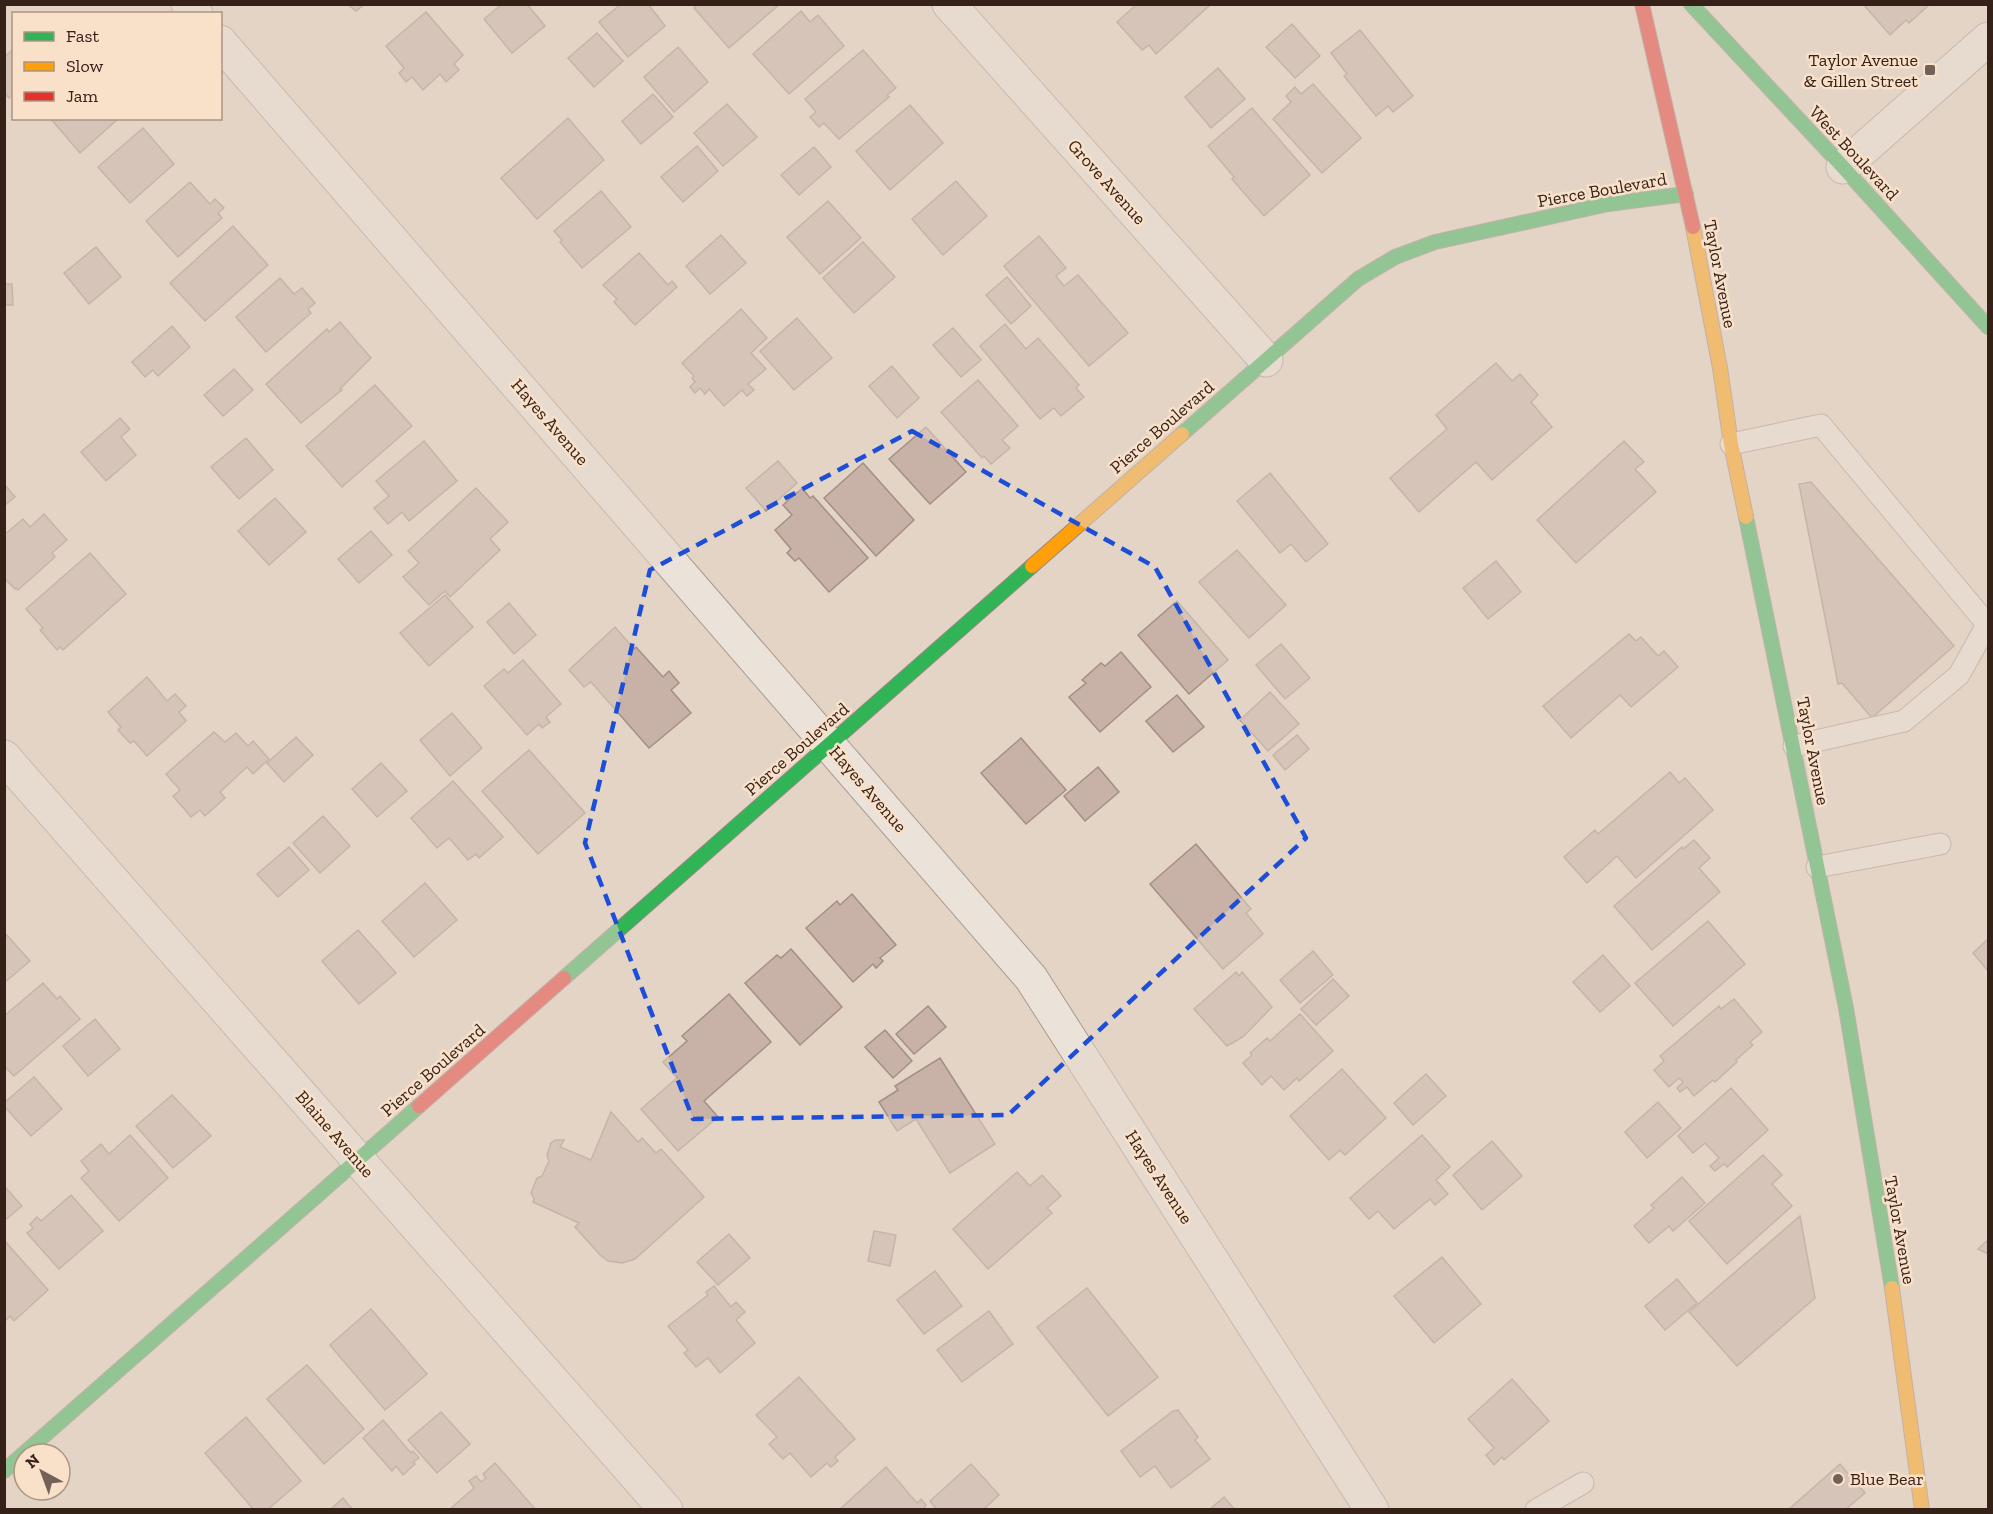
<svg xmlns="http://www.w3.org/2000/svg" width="1993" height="1514" viewBox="0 0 1993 1514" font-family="'Zilla Slab',serif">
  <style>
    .building { fill: #c8b1a7; stroke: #a38f86; stroke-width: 1.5 }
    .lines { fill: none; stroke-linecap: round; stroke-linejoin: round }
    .lane-casing { stroke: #a89a90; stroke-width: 23 }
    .street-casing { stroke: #a89a90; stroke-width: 35 }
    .fast-casing { stroke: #988980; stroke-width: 16 }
    .slow-casing { stroke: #988980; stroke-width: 16 }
    .jam-casing { stroke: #988980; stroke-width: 16 }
    .lane { stroke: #ebe2d9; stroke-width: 21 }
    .street { stroke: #ebe2d9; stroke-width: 33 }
    .fast { stroke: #30b455; stroke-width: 14 }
    .slow { stroke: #ff9f0a; stroke-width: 14 }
    .jam { stroke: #e5322d; stroke-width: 14 }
    .marked { fill: none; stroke: #1d4ed8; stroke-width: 4.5; stroke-dasharray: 12 8; stroke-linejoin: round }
    .poi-dot { fill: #736056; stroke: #f8e0c9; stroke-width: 2 }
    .labels { text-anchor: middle; stroke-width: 5; stroke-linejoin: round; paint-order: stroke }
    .poi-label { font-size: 18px; fill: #362119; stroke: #f8e0c9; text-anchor: end }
    .street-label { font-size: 18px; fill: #362119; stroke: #f8e0c9 }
  </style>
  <rect width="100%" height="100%" fill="#e4d4c6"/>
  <g class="building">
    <polygon points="347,4 365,4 356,11"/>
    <polygon points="502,4 527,4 545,26 512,53 484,19"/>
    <polygon points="621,4 648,4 665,26 628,57 599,22"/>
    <polygon points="698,4 780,4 729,48 694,8"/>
    <polygon points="1137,4 1208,4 1209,6 1156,54 1149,45 1142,50 1117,22"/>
    <polygon points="1863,4 1930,4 1909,23 1906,20 1890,35"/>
    <polygon points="801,11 810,22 818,15 844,46 789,94 753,54"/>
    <polygon points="426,12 463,55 454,64 459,70 446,82 440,74 423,90 412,77 406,82 399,73 404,68 386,46"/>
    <polygon points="1292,24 1320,56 1295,78 1266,47"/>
    <polygon points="1360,30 1413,96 1393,112 1388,106 1376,116 1344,76 1347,74 1331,53"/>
    <polygon points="597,33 623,61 594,87 568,58"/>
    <polygon points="678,47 708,82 674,112 644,77"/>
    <polygon points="14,49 14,93 9,98 4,93 4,57"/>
    <polygon points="863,50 896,88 887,95 889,97 839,139 824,123 819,127 810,117 816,112 805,99"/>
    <polygon points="1218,68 1245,99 1211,128 1185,97"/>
    <polygon points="1313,84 1361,138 1322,173 1273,119 1291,102 1286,96 1295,87 1301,94"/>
    <polygon points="653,94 673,117 641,144 622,121"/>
    <polygon points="727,104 757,137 723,166 694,133"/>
    <polygon points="910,105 943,143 890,190 856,151"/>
    <polygon points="1252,108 1310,175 1264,216 1232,179 1234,177 1208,146"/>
    <polygon points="50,118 119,118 80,153"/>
    <polygon points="568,118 604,160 537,219 501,178"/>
    <polygon points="143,128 174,164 130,203 98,167"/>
    <polygon points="697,146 718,171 683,202 661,177"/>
    <polygon points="814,147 831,167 799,195 781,175"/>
    <polygon points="956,181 987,216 943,255 912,219"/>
    <polygon points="190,182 210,204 215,199 224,208 218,213 222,218 178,257 146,221"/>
    <polygon points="601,191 631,227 582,268 560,242 562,240 554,231"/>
    <polygon points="828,201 861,238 820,274 787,237"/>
    <polygon points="233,226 268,265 205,321 170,283"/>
    <polygon points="721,235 746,263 710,294 686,266"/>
    <polygon points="1039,236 1066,268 1056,276 1064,286 1078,275 1128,333 1089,366 1004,266"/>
    <polygon points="863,242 895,277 854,313 823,278"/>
    <polygon points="96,247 121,277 89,304 64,273"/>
    <polygon points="639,253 668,285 672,281 677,287 635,325 614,302 617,299 603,285"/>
    <polygon points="1007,277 1031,306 1011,324 986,295"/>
    <polygon points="280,278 294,294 302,288 315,303 308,309 311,313 266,352 236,317"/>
    <polygon points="4,284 12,284 13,305 4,305"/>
    <polygon points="741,309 767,338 751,353 766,369 748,384 754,390 747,396 742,390 724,406 709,389 705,394 700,388 695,393 690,387 695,382 692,378 694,376 682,363"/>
    <polygon points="797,318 832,358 794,390 760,351"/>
    <polygon points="340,322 371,358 340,389 342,390 301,423 266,384 327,329 329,332"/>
    <polygon points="1005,324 1026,349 1038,338 1079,385 1076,388 1084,397 1061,416 1054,408 1040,419 980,346"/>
    <polygon points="172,326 190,347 158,376 153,370 145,377 132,362"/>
    <polygon points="953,328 981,360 961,377 933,345"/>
    <polygon points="1496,363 1512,381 1520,374 1538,395 1531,402 1552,427 1492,480 1476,462 1419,512 1390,478 1447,429 1436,415"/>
    <polygon points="892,366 919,398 897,418 869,386"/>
    <polygon points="234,369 253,390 223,416 204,395"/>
    <polygon points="978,380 1018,426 1002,440 1010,448 991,464 984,456 982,458 941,412"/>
    <polygon points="375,385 412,426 342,487 306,446"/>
    <polygon points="120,418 130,429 121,437 136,455 106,481 81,452"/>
    <polygon points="926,427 966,472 930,504 889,459"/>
    <polygon points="246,438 273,470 239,499 211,467"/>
    <polygon points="424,441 457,481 409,521 402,512 388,524 374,508 389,496 376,481"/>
    <polygon points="1624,441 1644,462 1635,469 1656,492 1576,563 1537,520"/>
    <polygon points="778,461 797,483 766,511 746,488"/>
    <polygon points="863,463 914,520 876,556 824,498"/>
    <polygon points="1270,473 1328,544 1306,562 1291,544 1280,553 1237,501"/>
    <polygon points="1811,482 1954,646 1872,718 1842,683 1838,684 1799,484"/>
    <polygon points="4,484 15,497 4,506"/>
    <polygon points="476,488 508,522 490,539 500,550 450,597 445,591 429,605 403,577 419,563 408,551"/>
    <polygon points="802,488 810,498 813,496 868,558 829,592 799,558 795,561 787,553 791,549 775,530 792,515 783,505"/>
    <polygon points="275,498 306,532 269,565 238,531"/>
    <polygon points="44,514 67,540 52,553 55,557 18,590 16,588 15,589 4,578 4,535 23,519 30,527"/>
    <polygon points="371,531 392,555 359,583 338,559"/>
    <polygon points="1237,550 1286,605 1249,638 1199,582"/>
    <polygon points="90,553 126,594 63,650 60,647 57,650 40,630 43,628 26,609"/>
    <polygon points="1496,561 1521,592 1488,619 1463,588"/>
    <polygon points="445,595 473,627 429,666 400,633"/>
    <polygon points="1177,601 1228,660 1189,694 1138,635"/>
    <polygon points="509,603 536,635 514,654 487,622"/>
    <polygon points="615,627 634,649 636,647 663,677 669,671 679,683 671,690 691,713 649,748 591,682 584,687 569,670"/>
    <polygon points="1629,634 1636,641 1641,637 1658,656 1664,651 1678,667 1631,707 1620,695 1571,738 1543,706"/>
    <polygon points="1281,644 1310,678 1285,699 1256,665"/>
    <polygon points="1121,652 1151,687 1100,732 1069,697 1086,683 1082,680 1101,663 1105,666"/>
    <polygon points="523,660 561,704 546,717 550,722 542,728 539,724 527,735 484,686 504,669 508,673"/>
    <polygon points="147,677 167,701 175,694 186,706 179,712 186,721 147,756 134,741 130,743 118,730 121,727 108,712"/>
    <polygon points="1270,692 1299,724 1268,751 1240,720"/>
    <polygon points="1177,695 1204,727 1173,752 1146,721"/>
    <polygon points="452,713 482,748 450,776 420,740"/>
    <polygon points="214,732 225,742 236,733 248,746 253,741 269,759 253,774 247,767 220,792 225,798 205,816 200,810 191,817 173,796 180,790 166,774"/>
    <polygon points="1297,735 1309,749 1285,770 1273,755"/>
    <polygon points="296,737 313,755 284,782 267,763"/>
    <polygon points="1021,738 1066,790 1026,824 981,773"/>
    <polygon points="529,750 585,813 538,854 482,791"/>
    <polygon points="381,763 407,791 377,817 352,789"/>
    <polygon points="1098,767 1119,792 1085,821 1064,796"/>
    <polygon points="1670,772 1679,783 1685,778 1713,810 1636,878 1617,856 1587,883 1564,857 1595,830 1598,834"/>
    <polygon points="453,781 503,837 479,858 476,854 468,860 449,838 437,848 411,818"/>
    <polygon points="323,816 350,846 320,873 293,843"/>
    <polygon points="1694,840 1710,858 1699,868 1720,892 1652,950 1614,906 1682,847 1683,849"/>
    <polygon points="1196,844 1251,909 1246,913 1263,934 1223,969 1150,884"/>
    <polygon points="289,847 309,870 278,897 257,874"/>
    <polygon points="425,883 457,920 414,957 382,921"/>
    <polygon points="852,894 896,945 880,958 883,961 876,968 873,964 853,982 806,928 837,901 840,905"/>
    <polygon points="1708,921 1745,964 1673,1026 1635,983"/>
    <polygon points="358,930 396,973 359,1004 322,961"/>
    <polygon points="4,932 30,961 4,983"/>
    <polygon points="1988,939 1988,971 1973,953"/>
    <polygon points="791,949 842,1007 800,1045 745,983 777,955 781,958"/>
    <polygon points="1313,951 1333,975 1300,1003 1280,980"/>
    <polygon points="1603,955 1630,986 1600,1012 1573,982"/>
    <polygon points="1236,972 1239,976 1242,972 1272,1007 1243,1037 1227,1046 1194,1009"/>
    <polygon points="1333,979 1349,996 1316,1025 1301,1009"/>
    <polygon points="43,983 57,999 60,996 80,1019 14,1076 4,1066 4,1016"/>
    <polygon points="729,994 771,1042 704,1101 718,1117 678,1151 641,1109 677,1078 663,1062 687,1041 682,1036"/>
    <polygon points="1734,999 1762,1032 1750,1042 1753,1045 1736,1060 1737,1062 1715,1082 1713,1080 1694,1096 1687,1087 1680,1092 1677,1088 1683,1082 1679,1078 1669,1087 1654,1070 1664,1061 1660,1056 1719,1006 1721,1009"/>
    <polygon points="928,1006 946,1027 914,1054 896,1034"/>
    <polygon points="1300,1014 1333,1051 1299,1081 1297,1078 1284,1090 1271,1076 1262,1085 1243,1063 1252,1055 1250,1053 1267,1038 1270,1041"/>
    <polygon points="95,1019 120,1049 88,1076 63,1046"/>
    <polygon points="885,1030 912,1061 893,1078 865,1047"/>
    <polygon points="940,1058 995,1144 950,1173 916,1119 897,1131 879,1102 898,1090 895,1086"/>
    <polygon points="1342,1069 1386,1118 1345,1155 1340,1150 1329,1160 1290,1116"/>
    <polygon points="1426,1074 1446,1096 1413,1125 1394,1103"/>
    <polygon points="34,1077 62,1109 31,1136 4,1106 4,1103"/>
    <polygon points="1731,1088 1768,1130 1727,1167 1724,1164 1715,1171 1710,1166 1719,1158 1705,1143 1693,1153 1678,1136"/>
    <polygon points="172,1095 211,1136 173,1168 136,1126"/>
    <polygon points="1658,1102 1681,1128 1647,1158 1625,1132"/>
    <polygon points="611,1112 638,1142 642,1138 656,1153 661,1149 704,1197 635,1259 622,1263 608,1261 600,1255 575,1227 579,1223 533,1202 534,1199 531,1193 537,1178 542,1176 549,1161 547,1155 551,1143 555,1140 564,1140 560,1147 591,1160"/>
    <polygon points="130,1135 168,1178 119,1221 81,1178 89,1171 81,1161 101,1144 109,1154"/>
    <polygon points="1422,1135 1450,1167 1436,1180 1448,1194 1435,1205 1430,1199 1394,1229 1378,1211 1369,1219 1350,1198"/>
    <polygon points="1492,1141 1522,1176 1482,1210 1453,1175"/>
    <polygon points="1763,1155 1782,1175 1772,1184 1792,1206 1727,1264 1689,1221"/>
    <polygon points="1017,1172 1030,1186 1042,1175 1061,1196 1047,1208 1052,1213 988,1269 953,1229"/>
    <polygon points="1682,1177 1705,1203 1673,1231 1669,1226 1649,1243 1634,1226 1654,1208 1651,1205"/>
    <polygon points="4,1186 22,1206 4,1221"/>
    <polygon points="71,1195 103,1231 59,1269 27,1233 33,1228 30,1224 37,1217 41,1221"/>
    <polygon points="1800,1216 1815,1298 1737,1366 1689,1312"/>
    <polygon points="874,1231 896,1235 890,1266 868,1261"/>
    <polygon points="729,1234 750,1258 718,1285 697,1262"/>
    <polygon points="4,1240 48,1290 14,1321 10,1316 4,1322"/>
    <polygon points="1988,1240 1988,1254 1978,1249"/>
    <polygon points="1442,1257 1481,1304 1434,1343 1394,1296"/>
    <polygon points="935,1271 962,1306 924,1334 897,1300"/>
    <polygon points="1677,1279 1697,1303 1665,1330 1645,1306"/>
    <polygon points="714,1286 731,1307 736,1302 745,1312 736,1320 755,1343 720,1373 708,1358 696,1367 684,1353 688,1350 668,1326 708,1295 706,1292"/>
    <polygon points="1087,1288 1158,1377 1108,1416 1037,1327"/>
    <polygon points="371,1309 427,1374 385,1410 330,1345"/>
    <polygon points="989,1311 1013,1344 962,1382 937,1350"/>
    <polygon points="307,1365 364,1429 324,1464 267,1399"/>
    <polygon points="799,1377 855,1439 835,1457 838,1461 831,1467 827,1463 811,1477 790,1453 783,1459 769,1444 777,1437 756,1415"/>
    <polygon points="1512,1379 1549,1421 1504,1460 1502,1457 1494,1465 1486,1455 1494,1448 1468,1419"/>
    <polygon points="1178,1410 1198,1437 1195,1440 1210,1459 1171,1488 1155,1466 1140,1477 1121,1451 1173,1411"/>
    <polygon points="441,1412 470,1444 437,1473 408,1440"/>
    <polygon points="246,1417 301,1481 267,1510 254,1510 205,1453"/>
    <polygon points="383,1420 411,1453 413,1451 419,1458 413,1462 415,1464 403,1475 396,1466 392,1471 363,1438"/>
    <polygon points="495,1463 536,1510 449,1510 474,1488 469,1481 476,1476 481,1482 486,1478 483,1474"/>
    <polygon points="971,1464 999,1495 983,1510 937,1510 930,1501"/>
    <polygon points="1840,1464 1865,1493 1845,1510 1788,1510"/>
    <polygon points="886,1467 917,1503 921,1499 926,1505 923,1510 839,1510"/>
    <polygon points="1224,1497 1235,1510 1209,1510"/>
    <polygon points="343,1498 353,1510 330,1510"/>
  </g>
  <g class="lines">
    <defs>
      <g id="lane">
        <polyline points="1731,444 1821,425 1987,624"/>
        <polyline points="1794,746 1904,721 1959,675 1988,623"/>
        <polyline points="1817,867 1940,844"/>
        <polyline points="1536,1510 1583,1483"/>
      </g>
      <g id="street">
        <polyline points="188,4 196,14"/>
        <polyline points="949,4 1266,360"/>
        <polyline points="220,42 1031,978 1372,1510"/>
        <polyline points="1843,167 1988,39"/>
        <polyline points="4,757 666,1510"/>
      </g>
      <g id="fast">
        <polyline points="1691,4 1843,167 1988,327"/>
        <polyline points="1182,434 1358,279 1395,257 1435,242 1608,204 1686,194"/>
        <polyline points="1746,517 1846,1008 1892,1288"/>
        <polyline points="564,978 1032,566"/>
        <polyline points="4,1471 419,1106"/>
      </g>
      <g id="slow">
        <polyline points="1693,227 1720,368 1731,444 1746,517"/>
        <polyline points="1032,566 1182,434"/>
        <polyline points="1892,1288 1922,1510"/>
      </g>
      <g id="jam">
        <polyline points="1642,4 1693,227"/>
        <polyline points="419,1106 564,978"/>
      </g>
    </defs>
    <use href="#lane" class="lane-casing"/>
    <use href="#street" class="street-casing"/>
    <use href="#fast" class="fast-casing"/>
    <use href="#slow" class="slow-casing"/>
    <use href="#jam" class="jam-casing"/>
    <use href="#lane" class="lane"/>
    <use href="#street" class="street"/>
    <use href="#fast" class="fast"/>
    <use href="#slow" class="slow"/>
    <use href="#jam" class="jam"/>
  </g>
  <path d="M0 0H1993V1514H0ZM912,431L1155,567L1306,838L1008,1115L693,1119L585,843L650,570Z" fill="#e4d4c6" fill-opacity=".55" fill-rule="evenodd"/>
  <path class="marked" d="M912,431L1155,567L1306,838L1008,1115L693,1119L585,843L650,570Z"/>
  <g class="poi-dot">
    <rect x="1924" y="64" width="12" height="12" rx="3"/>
    <circle cx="1838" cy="1479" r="6"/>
  </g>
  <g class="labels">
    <g class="poi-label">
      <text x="1918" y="66">Taylor Avenue<tspan x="1918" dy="21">&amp; Gillen Street</tspan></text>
      <text x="1850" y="1485" text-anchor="start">Blue Bear</text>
    </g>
    <g class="street-label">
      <text transform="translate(1854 153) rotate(47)" y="6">West Boulevard</text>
      <text transform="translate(1107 182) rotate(48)" y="6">Grove Avenue</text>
      <text transform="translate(1602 190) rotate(-10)" y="6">Pierce Boulevard</text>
      <text transform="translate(1720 274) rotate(79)" y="6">Taylor Avenue</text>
      <text transform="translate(550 422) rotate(49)" y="6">Hayes Avenue</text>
      <text transform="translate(1162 427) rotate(-41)" y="6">Pierce Boulevard</text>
      <text transform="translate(797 749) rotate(-41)" y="6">Pierce Boulevard</text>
      <text transform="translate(1813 751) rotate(79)" y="6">Taylor Avenue</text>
      <text transform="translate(868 789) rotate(49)" y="6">Hayes Avenue</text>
      <text transform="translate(433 1070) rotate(-41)" y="6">Pierce Boulevard</text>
      <text transform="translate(335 1134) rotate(49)" y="6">Blaine Avenue</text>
      <text transform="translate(1159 1177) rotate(57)" y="6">Hayes Avenue</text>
      <text transform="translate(1900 1230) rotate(80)" y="6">Taylor Avenue</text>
    </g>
  </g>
  <rect width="1993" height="1514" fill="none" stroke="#362119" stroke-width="12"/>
  <rect x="12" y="12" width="210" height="108" fill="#f8e0c9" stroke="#aa9483" stroke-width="1.5"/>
  <rect x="24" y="32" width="30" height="9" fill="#30b455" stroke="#aa9483" stroke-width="1.5"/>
  <text x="66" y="42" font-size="18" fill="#362119">Fast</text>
  <rect x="24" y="62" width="30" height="9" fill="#ff9f0a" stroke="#aa9483" stroke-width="1.5"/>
  <text x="66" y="72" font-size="18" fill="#362119">Slow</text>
  <rect x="24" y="92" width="30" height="9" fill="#e5322d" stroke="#aa9483" stroke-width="1.5"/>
  <text x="66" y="102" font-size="18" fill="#362119">Jam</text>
  <g transform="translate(42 1472) rotate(319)"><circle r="28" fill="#f8e0c9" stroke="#aa9483" stroke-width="1.5"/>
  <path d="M0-4.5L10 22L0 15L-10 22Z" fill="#736056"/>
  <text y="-9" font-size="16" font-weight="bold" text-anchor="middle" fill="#362119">N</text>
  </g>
</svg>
